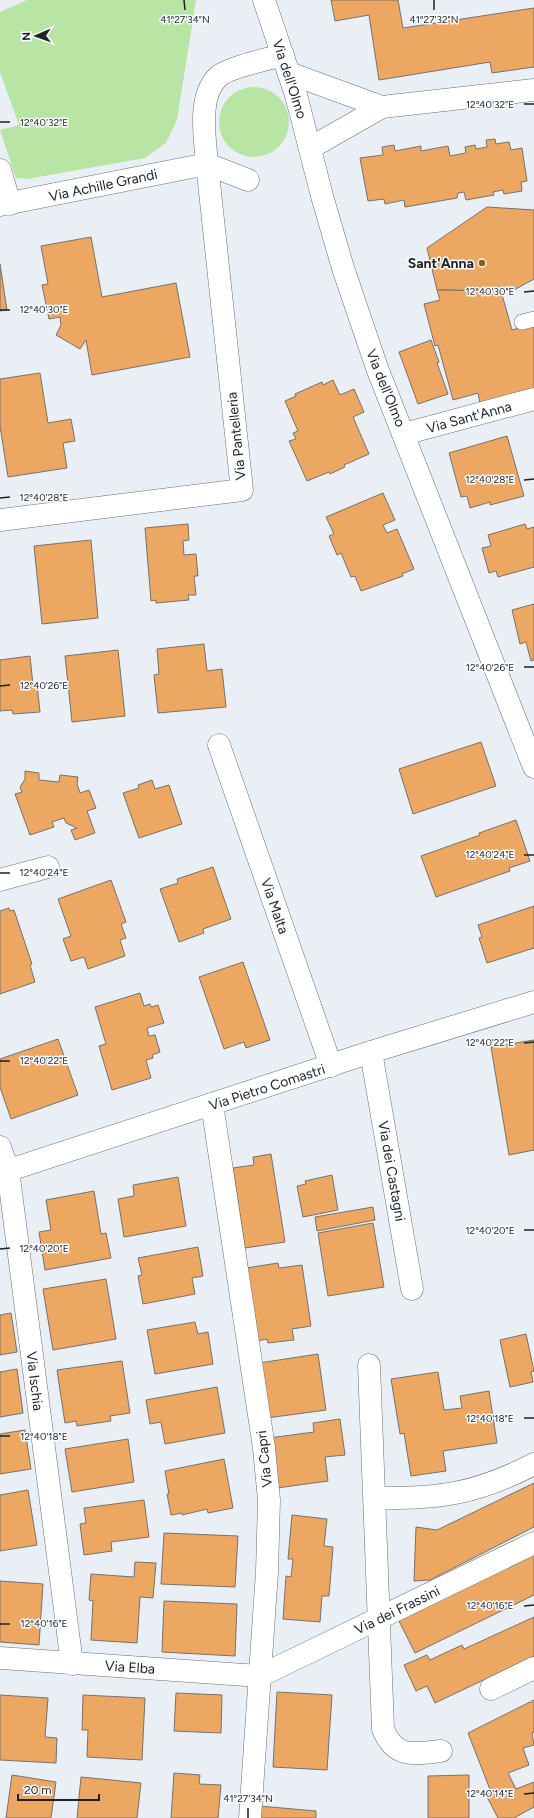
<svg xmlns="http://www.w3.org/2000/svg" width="534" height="1818" viewBox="0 0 534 1818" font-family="Figtree,sans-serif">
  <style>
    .green { fill: #b8e4a4 }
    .building { fill: #eca762; stroke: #76716c }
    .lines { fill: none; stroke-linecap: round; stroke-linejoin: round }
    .service-casing { stroke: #6a6f74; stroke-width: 16 }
    .minor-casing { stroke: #6a6f74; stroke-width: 23 }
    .service { stroke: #fff; stroke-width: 15 }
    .minor { stroke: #fff; stroke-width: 22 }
    .ticks { fill: none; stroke: #1f2123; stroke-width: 1.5 }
    .poi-dot { fill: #8e5d09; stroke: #fafcff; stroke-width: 1.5 }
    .labels { text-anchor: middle; stroke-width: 3; stroke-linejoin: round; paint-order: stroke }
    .street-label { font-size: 14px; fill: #1f2123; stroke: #fafcff }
    .poi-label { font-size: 14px; font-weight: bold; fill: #1f2123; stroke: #fafcff; text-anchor: end }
    .ticks-label { font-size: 10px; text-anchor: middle; fill: #1f2123; stroke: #fafcff; stroke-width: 3; stroke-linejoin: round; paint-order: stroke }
  </style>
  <rect width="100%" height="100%" fill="#eaeff5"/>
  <g class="green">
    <polygon points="27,0 196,0 177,120 166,143 145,158 27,179 16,178 0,130 19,125 0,72 0,12"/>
    <circle cx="254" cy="122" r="35"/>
  </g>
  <g class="building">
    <polygon points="331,0 398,0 403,28 534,8 534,67 492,73 490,62 379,80 369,15 335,21"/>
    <polygon points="495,139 496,144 509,142 511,150 522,148 527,181 521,182 522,191 504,194 503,190 493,192 494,195 466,200 464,192 458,193 457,198 405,207 404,200 385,204 384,199 368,201 360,158 383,155 382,147 394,145 395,151 421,146 421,151 448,146 450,156 466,153 465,147 475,145 476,149 487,147 486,140"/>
    <polygon points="487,207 534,210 534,279 512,291 437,290 427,248"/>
    <polygon points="91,237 102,297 176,283 190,357 92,375 86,340 80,349 56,335 61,325 60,317 49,319 42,285 48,284 41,246"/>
    <polygon points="0,264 7,310 0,311"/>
    <polygon points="437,290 501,291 512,330 534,324 534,389 480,403 478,393 453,400 438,345 435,346 424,304 440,300"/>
    <polygon points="431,340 439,362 437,363 448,394 418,404 399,352"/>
    <polygon points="40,373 48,423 71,419 75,441 63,443 67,468 8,477 0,426 0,379"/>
    <polygon points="333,380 340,395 354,389 364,412 353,417 369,454 344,465 345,467 330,474 329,472 307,481 289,441 296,439 293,433 298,431 285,401 296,396 295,394 322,382 323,385"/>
    <polygon points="507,436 524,496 490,505 490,502 470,508 467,496 461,497 449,453"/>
    <polygon points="383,493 395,520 383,525 387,533 397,529 414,569 402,574 403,576 361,591 355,576 351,577 341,553 337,555 329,536 334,534 326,517"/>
    <polygon points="188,524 189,540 183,541 184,555 196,554 198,576 194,576 196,595 188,595 189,600 156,603 156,600 151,601 145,528"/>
    <polygon points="525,524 527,529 534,527 534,567 498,577 496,571 489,573 482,548 491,546 488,535"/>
    <polygon points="91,540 98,618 42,624 34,546"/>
    <polygon points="534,604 534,660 531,661 526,642 520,644 512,610"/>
    <polygon points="204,644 207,671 222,669 226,707 158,713 154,675 159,674 157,649"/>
    <polygon points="118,650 125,716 72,722 65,656"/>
    <polygon points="30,656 33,685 37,684 40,712 13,714 12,710 0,711 0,660"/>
    <polygon points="481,742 496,786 413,814 399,769"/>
    <polygon points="25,771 39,773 39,780 59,782 60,775 78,777 77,784 80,793 89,790 96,808 87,811 95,833 75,840 71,830 77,828 66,823 64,818 52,822 54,827 30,835 15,794 22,792 20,787 25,779"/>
    <polygon points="152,780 155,789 169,785 182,824 139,838 123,793 139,788 138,785"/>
    <polygon points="516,820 530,861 509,868 510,871 436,897 421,856 480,835 479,833"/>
    <polygon points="213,867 231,919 203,929 204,933 179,942 160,889 178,883 177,879"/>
    <polygon points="111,880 126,922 121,924 126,938 120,940 125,956 88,969 84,957 71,961 63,939 71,936 58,899"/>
    <polygon points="534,906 534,948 487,963 479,938 482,937 478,925"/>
    <polygon points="9,908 10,911 14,910 32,964 30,965 35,982 0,994 0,911"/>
    <polygon points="243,962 270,1040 246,1048 244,1042 224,1049 199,977"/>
    <polygon points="140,993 144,1006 150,1004 151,1007 158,1005 164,1023 147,1028 149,1036 155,1035 160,1052 152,1055 153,1058 146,1060 151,1078 112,1090 99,1046 106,1044 95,1007"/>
    <polygon points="58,1039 78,1095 11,1119 0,1087 0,1059"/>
    <polygon points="534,1040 534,1150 509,1155 491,1047"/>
    <polygon points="271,1154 285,1242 245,1248 233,1168 254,1165 253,1157"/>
    <polygon points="332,1175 338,1210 303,1217 297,1186 306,1184 305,1181"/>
    <polygon points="178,1177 186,1226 124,1237 118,1199 134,1196 133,1185"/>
    <polygon points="94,1191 101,1234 106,1233 111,1258 45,1270 39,1232 51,1230 46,1200"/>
    <polygon points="373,1207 375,1220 317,1231 315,1217"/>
    <polygon points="373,1223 384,1287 328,1296 318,1233"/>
    <polygon points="198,1247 203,1276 192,1278 195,1294 143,1304 138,1276 142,1275 138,1258"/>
    <polygon points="278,1263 279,1268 302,1265 311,1326 292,1329 294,1340 268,1343 267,1339 257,1341 246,1268"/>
    <polygon points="106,1279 116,1339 53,1350 43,1289"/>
    <polygon points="11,1313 17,1352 0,1355 0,1315"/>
    <polygon points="195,1322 198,1334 208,1332 213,1364 155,1374 147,1330"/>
    <polygon points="526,1334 534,1371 531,1372 533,1382 510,1387 500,1340"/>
    <polygon points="318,1354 326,1410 267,1418 259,1363"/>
    <polygon points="122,1361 130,1413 110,1416 111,1421 77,1426 76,1421 65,1423 57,1370"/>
    <polygon points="17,1369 23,1413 0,1417 0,1372"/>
    <polygon points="438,1372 444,1410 462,1408 460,1396 489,1391 497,1443 443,1451 446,1471 411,1476 404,1433 400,1434 391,1379"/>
    <polygon points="217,1387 225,1433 165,1444 161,1422 150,1424 146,1400"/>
    <polygon points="340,1419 345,1455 325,1457 328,1481 277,1488 269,1438 314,1432 313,1423"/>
    <polygon points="25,1430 31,1469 0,1474 0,1434"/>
    <polygon points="128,1439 134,1482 72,1492 65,1449"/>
    <polygon points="224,1459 233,1508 208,1513 207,1509 182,1515 182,1513 171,1515 167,1494 169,1494 165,1471"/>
    <polygon points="534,1483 534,1527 430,1580 414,1581 416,1527 437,1530"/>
    <polygon points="28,1490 37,1545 0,1551 0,1495"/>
    <polygon points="144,1500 149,1537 111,1542 112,1551 84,1555 80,1524 86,1523 84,1508"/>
    <polygon points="292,1515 327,1519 324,1546 333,1547 329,1596 322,1596 320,1622 283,1619 286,1576 291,1577 293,1559 288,1559"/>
    <polygon points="164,1533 238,1536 235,1587 161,1584"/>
    <polygon points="534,1552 534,1595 415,1653 398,1619"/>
    <polygon points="135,1562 156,1563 153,1598 140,1597 137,1643 91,1640 93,1601 89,1600 91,1574 134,1577"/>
    <polygon points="0,1581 43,1584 39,1645 0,1642"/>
    <polygon points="164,1601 237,1604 235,1656 162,1652"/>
    <polygon points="534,1617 534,1656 435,1703 427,1686 416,1691 404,1665 427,1655 430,1660 462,1645 464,1649"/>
    <polygon points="277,1692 332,1695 327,1770 273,1767"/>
    <polygon points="176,1693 222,1695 221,1733 174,1731"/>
    <polygon points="0,1695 48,1698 45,1737 57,1738 56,1763 0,1760"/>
    <polygon points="83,1695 145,1698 142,1760 87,1757 88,1730 82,1730"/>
    <polygon points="534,1700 534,1732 532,1733 534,1745 523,1748 529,1765 508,1773 516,1789 534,1782 534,1807 514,1818 498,1818 486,1795 491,1792 468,1733"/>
    <polygon points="174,1773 200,1775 199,1784 221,1785 218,1818 171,1818"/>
    <polygon points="12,1775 56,1782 51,1818 6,1818"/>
    <polygon points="469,1775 469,1818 428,1818 428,1776"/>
    <polygon points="81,1777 141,1783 137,1818 77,1818"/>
    <polygon points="259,1806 316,1811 316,1818 258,1818"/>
  </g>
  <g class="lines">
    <defs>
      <polyline id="service" points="522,322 534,319"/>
      <g id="minor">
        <polyline points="264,0 296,95 322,196 343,268 377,368 534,767"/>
        <polyline points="289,73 382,107 534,90"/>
        <polyline points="310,148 382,107"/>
        <polyline points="207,164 248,180"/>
        <polyline points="0,170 10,204"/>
        <polyline points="0,205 207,164"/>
        <polyline points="404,434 534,399"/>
        <path d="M0,520L242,490L207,164C205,138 197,95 219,76C230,67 268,59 283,55"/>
        <polyline points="219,745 331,1066"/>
        <polyline points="0,880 48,867"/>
        <polyline points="371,1052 412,1289"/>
        <polyline points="212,1104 264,1448 269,1500 267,1572 250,1818"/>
        <polyline points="0,1147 8,1170 72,1664"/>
        <polyline points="0,1173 371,1052 534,1002"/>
        <path d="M369,1365L383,1729C395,1759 414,1754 441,1751"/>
        <path d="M375,1498C439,1499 476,1494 534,1464"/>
        <polyline points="0,1658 260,1676 534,1543"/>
        <polyline points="491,1689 534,1668"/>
      </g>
    </defs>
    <use href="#service" class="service-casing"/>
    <use href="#minor" class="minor-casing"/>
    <use href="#service" class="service"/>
    <use href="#minor" class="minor"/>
  </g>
  <path class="ticks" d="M184,0L185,10M434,0V10M524,104H534M0,122H10M524,292L534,291M0,310H10M524,480L534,479M0,498L10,497M524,667H534M0,686L10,685M524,855H534M0,873H10M524,1043L534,1042M0,1061H10M524,1230H534M0,1249L10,1248M524,1418H534M0,1436H10M524,1606L534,1605M0,1624H10M524,1794L534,1793M248,1808V1818"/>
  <circle class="poi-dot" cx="482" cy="263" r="4"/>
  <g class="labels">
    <g class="street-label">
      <text transform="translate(290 79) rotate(72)" y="5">Via dell'Olmo</text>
      <text transform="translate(103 185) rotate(-12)" y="5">Via Achille Grandi</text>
      <text transform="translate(386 388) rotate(68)" y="5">Via dell'Olmo</text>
      <text transform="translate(469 417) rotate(-15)" y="5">Via Sant'Anna</text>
      <text transform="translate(236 436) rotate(-96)" y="5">Via Pantelleria</text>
      <text transform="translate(275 906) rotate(71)" y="5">Via Malta</text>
      <text transform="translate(267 1087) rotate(-18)" y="5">Via Pietro Comastri</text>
      <text transform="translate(392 1171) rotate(80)" y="5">Via dei Castagni</text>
      <text transform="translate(35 1381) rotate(83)" y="5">Via Ischia</text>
      <text transform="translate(264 1459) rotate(-96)" y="5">Via Capri</text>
      <text transform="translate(397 1610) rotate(-26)" y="5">Via dei Frassini</text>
      <text transform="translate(130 1667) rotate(4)" y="5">Via Elba</text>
    </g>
    <g class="poi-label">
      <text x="474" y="268">Sant'Anna</text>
    </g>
  </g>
  <g class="ticks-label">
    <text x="185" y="23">41°27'34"N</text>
    <text x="434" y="23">41°27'32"N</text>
    <text x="490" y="108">12°40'32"E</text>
    <text x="44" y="126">12°40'32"E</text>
    <text x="490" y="295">12°40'30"E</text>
    <text x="44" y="313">12°40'30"E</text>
    <text x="490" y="483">12°40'28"E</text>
    <text x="44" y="501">12°40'28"E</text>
    <text x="490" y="671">12°40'26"E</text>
    <text x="44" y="689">12°40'26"E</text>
    <text x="490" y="858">12°40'24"E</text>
    <text x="44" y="876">12°40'24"E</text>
    <text x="490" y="1046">12°40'22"E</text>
    <text x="44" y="1064">12°40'22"E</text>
    <text x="490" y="1234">12°40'20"E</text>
    <text x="44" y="1252">12°40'20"E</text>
    <text x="490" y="1422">12°40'18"E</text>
    <text x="44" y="1440">12°40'18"E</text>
    <text x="490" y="1609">12°40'16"E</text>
    <text x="44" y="1627">12°40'16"E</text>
    <text x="490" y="1797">12°40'14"E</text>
    <text x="248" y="1802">41°27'34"N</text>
  </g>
  <g transform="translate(36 36) rotate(268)" stroke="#fafcff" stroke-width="3" paint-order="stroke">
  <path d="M0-3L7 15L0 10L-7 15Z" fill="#1f2123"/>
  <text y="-6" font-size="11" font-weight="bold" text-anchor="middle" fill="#1f2123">N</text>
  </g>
  <path d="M18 1794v6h81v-6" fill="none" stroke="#1f2123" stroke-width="2"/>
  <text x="24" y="1794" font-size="12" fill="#1f2123" stroke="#fafcff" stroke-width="3" paint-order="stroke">20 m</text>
</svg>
